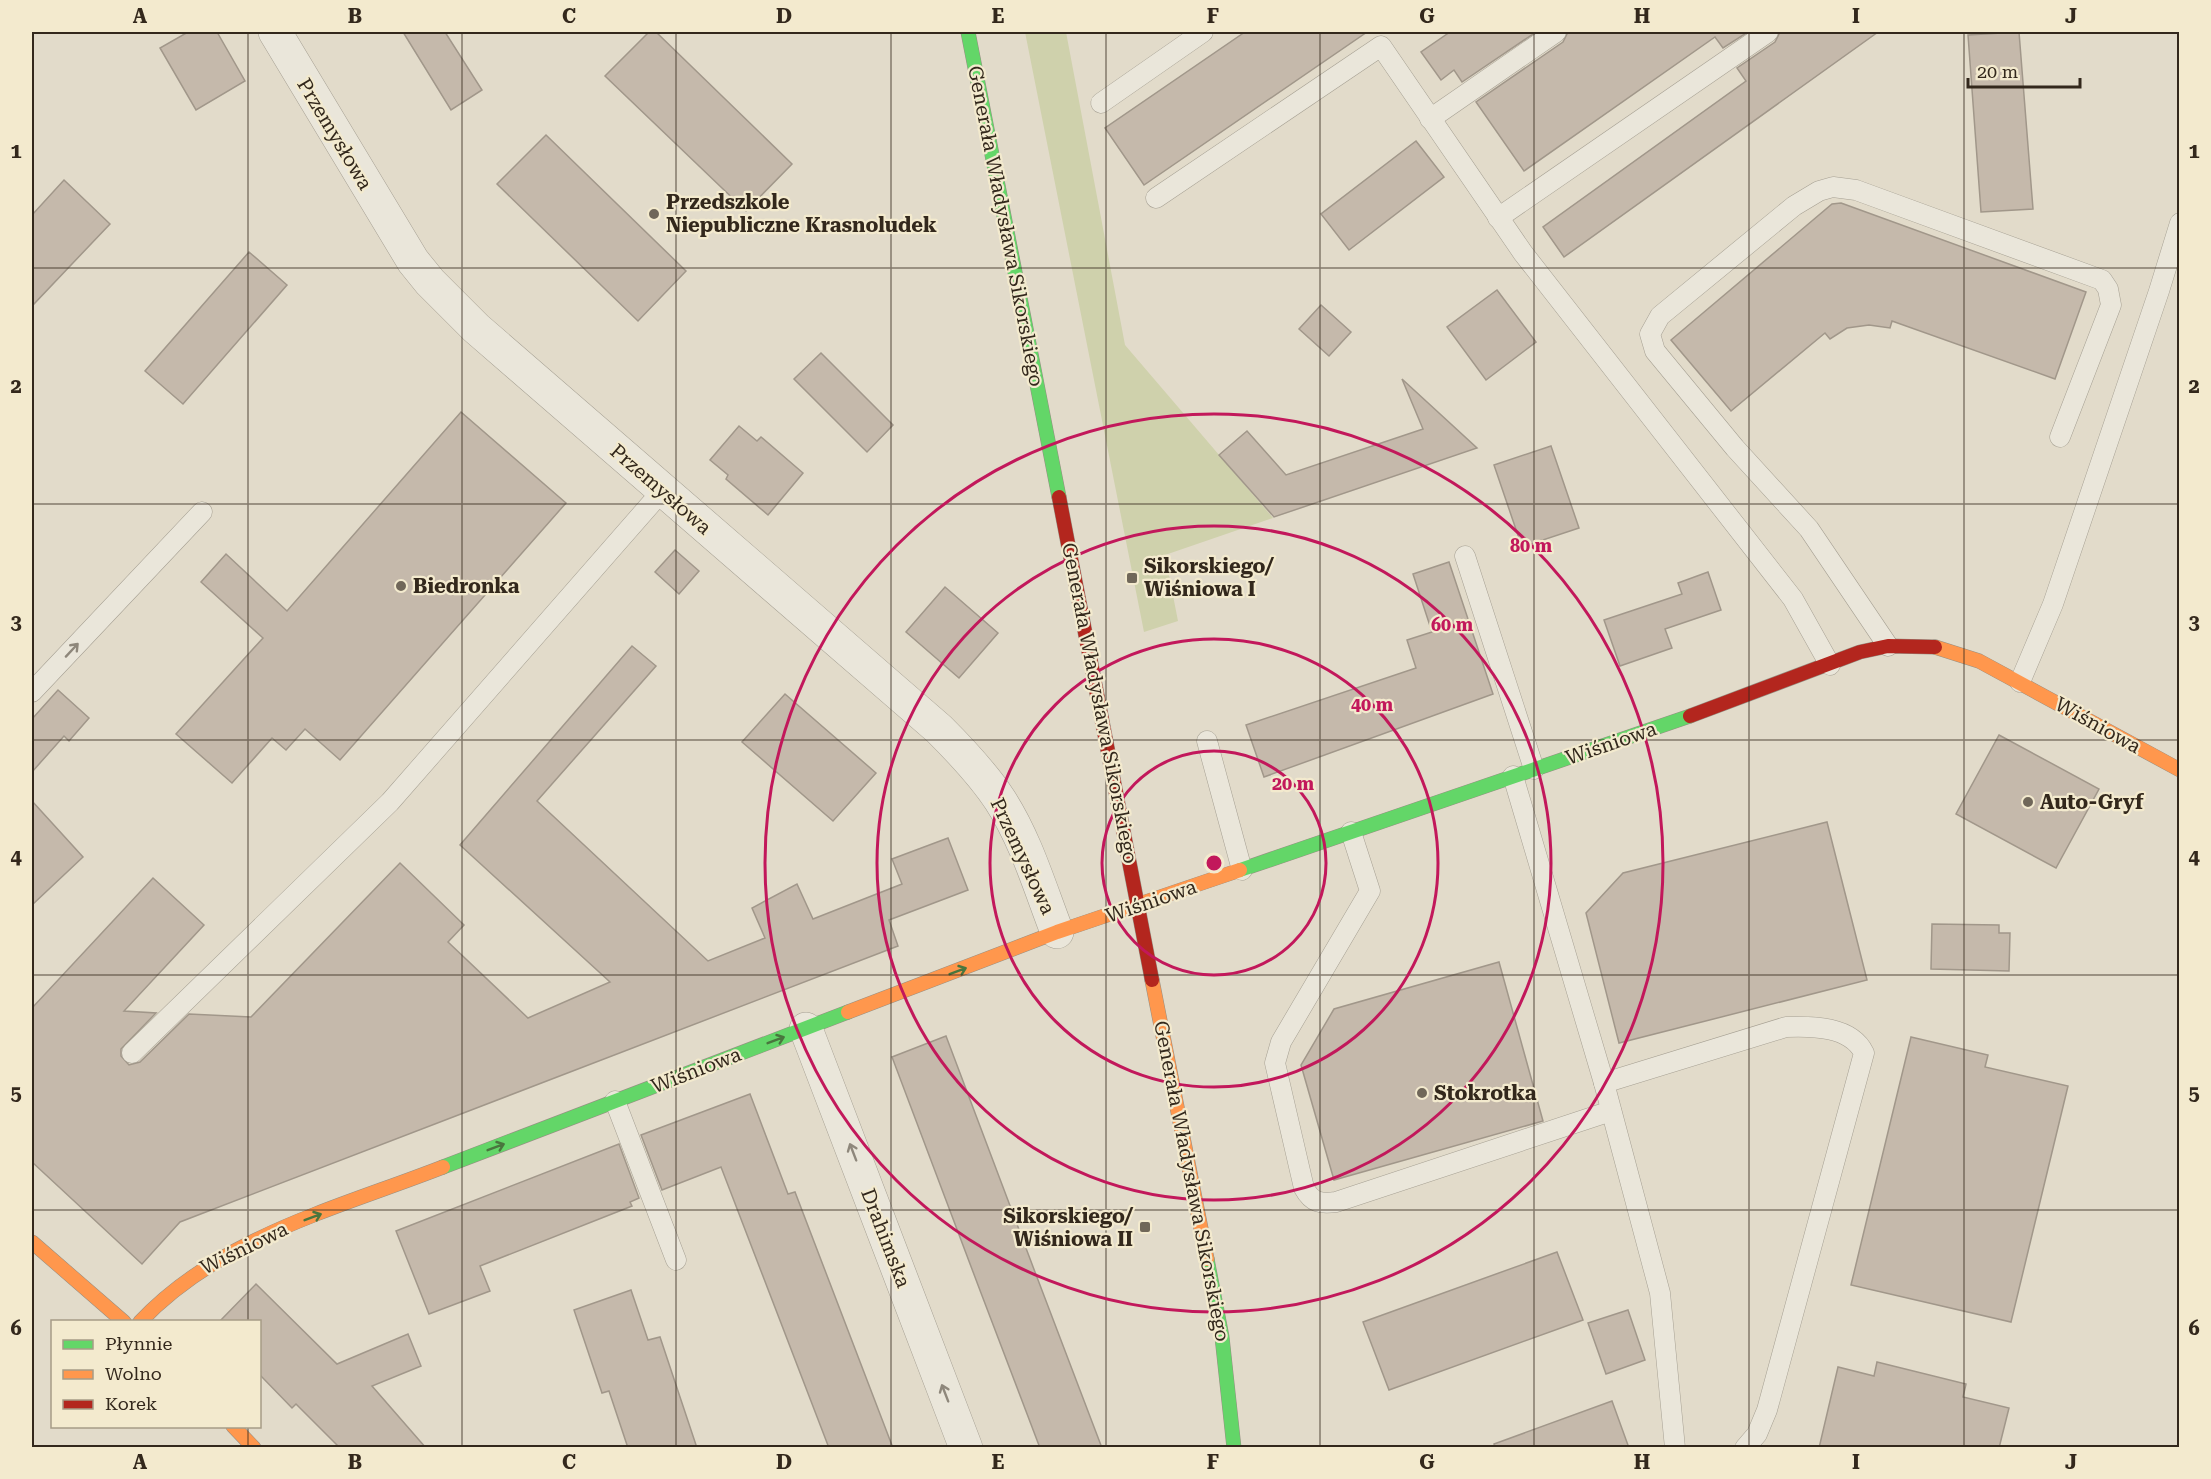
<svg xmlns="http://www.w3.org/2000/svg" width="2211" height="1479" viewBox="0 0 2211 1479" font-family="'Roboto Serif',serif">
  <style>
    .green { fill: #cfd1ac }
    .building { fill: #c5b9ab; stroke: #a1978a; stroke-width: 1.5 }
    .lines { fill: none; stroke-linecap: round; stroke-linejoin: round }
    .lane-casing { stroke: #a6a093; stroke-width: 21 }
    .street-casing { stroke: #a6a093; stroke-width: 34 }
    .fast-casing { stroke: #968f83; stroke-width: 15 }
    .slow-casing { stroke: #968f83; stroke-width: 15 }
    .jam-casing { stroke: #968f83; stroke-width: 15 }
    .lane { stroke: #eae6da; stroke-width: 20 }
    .street { stroke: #eae6da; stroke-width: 33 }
    .fast { stroke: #63d668; stroke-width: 14 }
    .slow { stroke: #ff974d; stroke-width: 14 }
    .jam { stroke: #b3261e; stroke-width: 14 }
    .oneway { stroke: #8e877b }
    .oneway2 { stroke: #49763e }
    .grid { fill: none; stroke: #33281c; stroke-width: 1.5; stroke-opacity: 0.55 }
    .ring { fill: none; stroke: #c2185b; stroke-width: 3 }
    .poi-dot { fill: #706759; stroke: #f3eace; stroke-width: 2 }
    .labels { text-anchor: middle; stroke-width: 4.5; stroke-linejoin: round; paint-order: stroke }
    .street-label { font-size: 20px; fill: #33281c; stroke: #f3eace }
    .poi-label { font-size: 20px; font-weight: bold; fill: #33281c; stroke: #f3eace; text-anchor: start }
    .centre { fill: #c2185b; stroke: #f3eace; stroke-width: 3 }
    .ring-label { font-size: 18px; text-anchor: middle; font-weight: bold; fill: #c2185b; stroke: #f3eace; stroke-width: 4.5; stroke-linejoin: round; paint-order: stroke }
    .neatline { fill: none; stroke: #33281c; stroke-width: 2 }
    .grid-label { font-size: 20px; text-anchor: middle; font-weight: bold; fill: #33281c }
  </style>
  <rect width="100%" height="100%" fill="#e2dbca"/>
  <polygon class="green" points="1025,32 1066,32 1125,345 1273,518 1165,555 1178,621 1144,632"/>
  <g class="building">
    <polygon points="188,32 217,32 245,81 196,110 160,48"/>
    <polygon points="403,32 445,32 482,90 451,110"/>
    <polygon points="649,32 656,32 792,164 746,211 605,76"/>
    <polygon points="1245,32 1367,32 1144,185 1105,128"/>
    <polygon points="1450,32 1536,32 1462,82 1454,70 1441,80 1421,52"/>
    <polygon points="1568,32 1748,32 1723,48 1715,37 1524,171 1476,102 1563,42"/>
    <polygon points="1780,32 1878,32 1564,257 1543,227 1746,81 1737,68 1775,42"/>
    <polygon points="2019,32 2033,209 1981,212 1968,35"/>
    <polygon points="546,135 686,271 638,321 497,184"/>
    <polygon points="1416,141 1444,177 1349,250 1321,214"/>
    <polygon points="64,180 110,224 32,306 32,215"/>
    <polygon points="1841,203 2086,292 2055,379 1892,321 1890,328 1869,325 1847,328 1830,339 1825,333 1731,411 1671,340 1832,204"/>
    <polygon points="249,252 287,285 183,404 145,371"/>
    <polygon points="1497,290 1536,342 1486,380 1447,327"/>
    <polygon points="1321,305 1351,332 1329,356 1299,329"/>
    <polygon points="821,353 893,425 867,452 794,379"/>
    <polygon points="1402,379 1477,448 1274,517 1219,455 1247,431 1286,475 1423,429"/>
    <polygon points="461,412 566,503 340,760 305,729 286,750 272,738 232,783 176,734 263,638 201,582 226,554 287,611"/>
    <polygon points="739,426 757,441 761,437 803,473 768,515 726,479 728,475 710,460"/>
    <polygon points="1551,446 1579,528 1522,547 1494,465"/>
    <polygon points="675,550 699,571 679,594 655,572"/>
    <polygon points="1449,562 1493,694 1264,777 1246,725 1416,668 1407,640 1432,632 1413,574"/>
    <polygon points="1708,572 1721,610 1665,629 1672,648 1620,666 1604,620 1682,594 1678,583"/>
    <polygon points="945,587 998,633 959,678 906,632"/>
    <polygon points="632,646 656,666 537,801 708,961 765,938 752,908 797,884 813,919 902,884 892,859 948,838 968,890 889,920 898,946 180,1222 142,1264 32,1162 32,1008 153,878 204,925 124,1011 156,1013 121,1049 121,1056 129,1065 140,1062 189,1014 251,1017 400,863 464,925 448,942 528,1018 610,982 460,845"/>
    <polygon points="58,690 89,718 69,741 64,736 32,772 32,719"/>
    <polygon points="785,694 876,773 833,821 742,742"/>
    <polygon points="1999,735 2099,789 2056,868 1956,814"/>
    <polygon points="32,801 83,857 32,905"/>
    <polygon points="1827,822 1867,980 1619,1043 1586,913 1623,873"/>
    <polygon points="1932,924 1999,925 1999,933 2010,933 2009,971 1931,969"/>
    <polygon points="1499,962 1543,1121 1334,1180 1301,1065 1334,1009"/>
    <polygon points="946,1036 1035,1272 1102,1448 1040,1448 981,1293 892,1057"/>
    <polygon points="1911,1037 1988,1055 1985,1067 2068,1086 2011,1322 1851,1285"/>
    <polygon points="750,1094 788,1194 795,1192 893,1448 829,1448 721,1167 662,1190 641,1135"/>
    <polygon points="619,1144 639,1198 630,1202 632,1206 480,1266 490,1291 429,1314 396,1231"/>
    <polygon points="1557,1252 1583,1320 1389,1390 1363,1322"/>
    <polygon points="256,1284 337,1364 408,1334 421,1366 372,1386 426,1448 340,1448 296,1404 292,1408 260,1375 260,1322 219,1322"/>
    <polygon points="631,1290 648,1340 660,1337 697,1448 628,1448 609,1391 602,1393 574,1310"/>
    <polygon points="1628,1310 1645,1360 1606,1374 1588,1323"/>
    <polygon points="1877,1362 1966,1384 1963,1397 2009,1408 1999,1448 1819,1448 1838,1367 1874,1376"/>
    <polygon points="1612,1401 1629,1448 1495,1448 1494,1444"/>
  </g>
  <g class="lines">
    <defs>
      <g id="lane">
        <polyline points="1101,103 1203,32"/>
        <polyline points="1430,119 1556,32"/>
        <polyline points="1156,198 1381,46 1523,253 1793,599 1830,665"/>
        <polyline points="1498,218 1768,32"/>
        <polyline points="1465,556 1534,769"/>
        <polyline points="1888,646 1809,529 1735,448 1655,351 1650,334 1660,316 1794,206 1819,191 1833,187 1856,190 2102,280 2108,289 2111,305 2060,437"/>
        <polyline points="2020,682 2053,604 2159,291 2180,223"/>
        <polyline points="32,692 202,512"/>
        <polyline points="1207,741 1242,870"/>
        <polyline points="1513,776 1604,1083 1660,1293 1675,1448"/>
        <path d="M1351,832L1370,891L1281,1042L1275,1063L1304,1188C1312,1203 1321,1204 1336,1202L1611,1111"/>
        <polyline points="132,1053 390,802 663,490"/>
        <path d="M1604,1083L1786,1027C1812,1026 1851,1026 1864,1053L1767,1410L1757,1434L1745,1448"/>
        <polyline points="615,1101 676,1260"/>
      </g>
      <g id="street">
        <path d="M275,32L413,261L430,282L476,328L939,729C961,751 983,774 1000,800C1026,840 1040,888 1057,932"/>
        <polyline points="806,1029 966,1448"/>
      </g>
      <g id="fast">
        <polyline points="968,32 1059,497"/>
        <polyline points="1240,870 1690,716"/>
        <polyline points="443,1167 848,1012"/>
        <polyline points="1207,1259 1222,1337 1234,1448"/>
      </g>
      <g id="slow">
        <polyline points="1935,647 1979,661 2180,770"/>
        <polyline points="1152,980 1207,1259"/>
        <polyline points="848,1012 1057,932 1240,870"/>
        <polyline points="32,1242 124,1322"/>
        <path d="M140,1322C220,1237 338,1208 443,1167"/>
        <polyline points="233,1426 254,1448"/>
      </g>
      <g id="jam">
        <polyline points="1059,497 1152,980"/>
        <polyline points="1690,716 1860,652 1888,646 1935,647"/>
      </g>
    </defs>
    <use href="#lane" class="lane-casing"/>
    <use href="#street" class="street-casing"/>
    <use href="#fast" class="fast-casing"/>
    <use href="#slow" class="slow-casing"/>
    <use href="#jam" class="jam-casing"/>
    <use href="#lane" class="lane"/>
    <use href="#street" class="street"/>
    <use href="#fast" class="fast"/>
    <use href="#slow" class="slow"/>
    <use href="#jam" class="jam"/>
  </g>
  <defs><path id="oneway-shaft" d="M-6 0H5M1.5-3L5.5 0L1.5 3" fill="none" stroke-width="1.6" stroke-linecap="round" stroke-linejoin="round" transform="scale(1.5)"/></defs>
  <g class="oneway">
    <use href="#oneway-shaft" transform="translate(72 650) rotate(-47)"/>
    <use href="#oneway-shaft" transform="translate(853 1152) rotate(-111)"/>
    <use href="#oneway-shaft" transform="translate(945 1393) rotate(-111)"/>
  </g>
  <g class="oneway2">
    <use href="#oneway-shaft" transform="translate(958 971) rotate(-21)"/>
    <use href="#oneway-shaft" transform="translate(776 1040) rotate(-21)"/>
    <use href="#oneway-shaft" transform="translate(496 1147) rotate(-21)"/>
    <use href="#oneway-shaft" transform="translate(313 1217) rotate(-21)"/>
  </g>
  <path class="grid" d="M248,32V1322M462,32V1448M676,32V1448M891,32V1448M1106,32V1448M1320,32V1448M1534,32V1448M1749,32V1448M1964,32V1448M32,268H2180M32,504H2180M32,740H2180M32,975H2180M32,1210H2180M248,1426V1448"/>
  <g class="ring">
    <circle cx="1214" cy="863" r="112"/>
    <circle cx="1214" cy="863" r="224"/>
    <circle cx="1214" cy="863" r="337"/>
    <circle cx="1214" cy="863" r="449"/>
  </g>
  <g class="poi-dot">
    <circle cx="654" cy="214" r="6"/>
    <rect x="1126" y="572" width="12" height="12" rx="3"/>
    <circle cx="401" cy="586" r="6"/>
    <circle cx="2028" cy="802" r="6"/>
    <circle cx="1422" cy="1093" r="6"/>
    <rect x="1139" y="1221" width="12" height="12" rx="3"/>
  </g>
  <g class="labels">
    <g class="street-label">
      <text transform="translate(335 134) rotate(59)" y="7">Przemysłowa</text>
      <text transform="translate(1006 226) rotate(79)" y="7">Generała Władysława Sikorskiego</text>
      <text transform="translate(661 489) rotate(41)" y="7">Przemysłowa</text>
      <text transform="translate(1100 703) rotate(79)" y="7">Generała Władysława Sikorskiego</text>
      <text transform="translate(2098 725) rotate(29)" y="7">Wiśniowa</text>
      <text transform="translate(1611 743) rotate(-19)" y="7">Wiśniowa</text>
      <text transform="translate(1023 856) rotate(65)" y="7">Przemysłowa</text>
      <text transform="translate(1151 901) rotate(-19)" y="7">Wiśniowa</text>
      <text transform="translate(696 1070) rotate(-21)" y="7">Wiśniowa</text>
      <text transform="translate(1192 1181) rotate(79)" y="7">Generała Władysława Sikorskiego</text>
      <text transform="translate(886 1238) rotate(69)" y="7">Drahimska</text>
      <text transform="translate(244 1248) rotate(-26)" y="7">Wiśniowa</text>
    </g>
    <g class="poi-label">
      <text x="666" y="209">Przedszkole<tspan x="666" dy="23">Niepubliczne Krasnoludek</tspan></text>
      <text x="1144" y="573">Sikorskiego/<tspan x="1144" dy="23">Wiśniowa I</tspan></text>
      <text x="413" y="593">Biedronka</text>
      <text x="2040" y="809">Auto-Gryf</text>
      <text x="1434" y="1100">Stokrotka</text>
      <text x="1133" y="1223" text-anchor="end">Sikorskiego/<tspan x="1133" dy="23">Wiśniowa II</tspan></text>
    </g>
  </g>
  <circle cx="1214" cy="863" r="9" class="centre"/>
  <g class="ring-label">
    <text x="1531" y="552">80 m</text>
    <text x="1452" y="631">60 m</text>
    <text x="1372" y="711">40 m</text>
    <text x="1293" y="790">20 m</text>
  </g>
  <rect width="2211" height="1479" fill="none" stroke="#f3eace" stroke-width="66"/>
  <rect x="51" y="1320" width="210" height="108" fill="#f3eace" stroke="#a69c87" stroke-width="1.5"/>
  <rect x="63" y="1340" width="30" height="9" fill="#63d668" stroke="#a69c87" stroke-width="1.5"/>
  <text x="105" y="1350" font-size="18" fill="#33281c">Płynnie</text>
  <rect x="63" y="1370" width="30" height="9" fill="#ff974d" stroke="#a69c87" stroke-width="1.5"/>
  <text x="105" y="1380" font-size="18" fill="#33281c">Wolno</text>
  <rect x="63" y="1400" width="30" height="9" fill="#b3261e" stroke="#a69c87" stroke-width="1.5"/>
  <text x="105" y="1410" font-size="18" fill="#33281c">Korek</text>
  <path d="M1968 78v9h112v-9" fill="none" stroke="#33281c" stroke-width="3"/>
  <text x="1977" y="78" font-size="18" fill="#33281c" stroke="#f3eace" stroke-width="4.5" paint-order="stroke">20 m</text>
  <rect x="33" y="33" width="2145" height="1413" class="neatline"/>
  <g class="grid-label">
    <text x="140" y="23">A</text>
    <text x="355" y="23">B</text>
    <text x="569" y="23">C</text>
    <text x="784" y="23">D</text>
    <text x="998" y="23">E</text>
    <text x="1213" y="23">F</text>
    <text x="1427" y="23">G</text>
    <text x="1642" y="23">H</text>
    <text x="1856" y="23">I</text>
    <text x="2071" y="23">J</text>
    <text x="16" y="158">1</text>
    <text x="2194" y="158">1</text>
    <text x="16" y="393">2</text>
    <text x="2194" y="393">2</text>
    <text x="16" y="629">3</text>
    <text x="2194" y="629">3</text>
    <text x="16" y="864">4</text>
    <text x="2194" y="864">4</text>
    <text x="16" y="1100">5</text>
    <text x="2194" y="1100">5</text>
    <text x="16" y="1335">6</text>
    <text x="2194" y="1335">6</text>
    <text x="140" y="1469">A</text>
    <text x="355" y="1469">B</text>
    <text x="569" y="1469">C</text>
    <text x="784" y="1469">D</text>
    <text x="998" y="1469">E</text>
    <text x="1213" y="1469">F</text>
    <text x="1427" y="1469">G</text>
    <text x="1642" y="1469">H</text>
    <text x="1856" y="1469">I</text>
    <text x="2071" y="1469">J</text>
  </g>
</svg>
